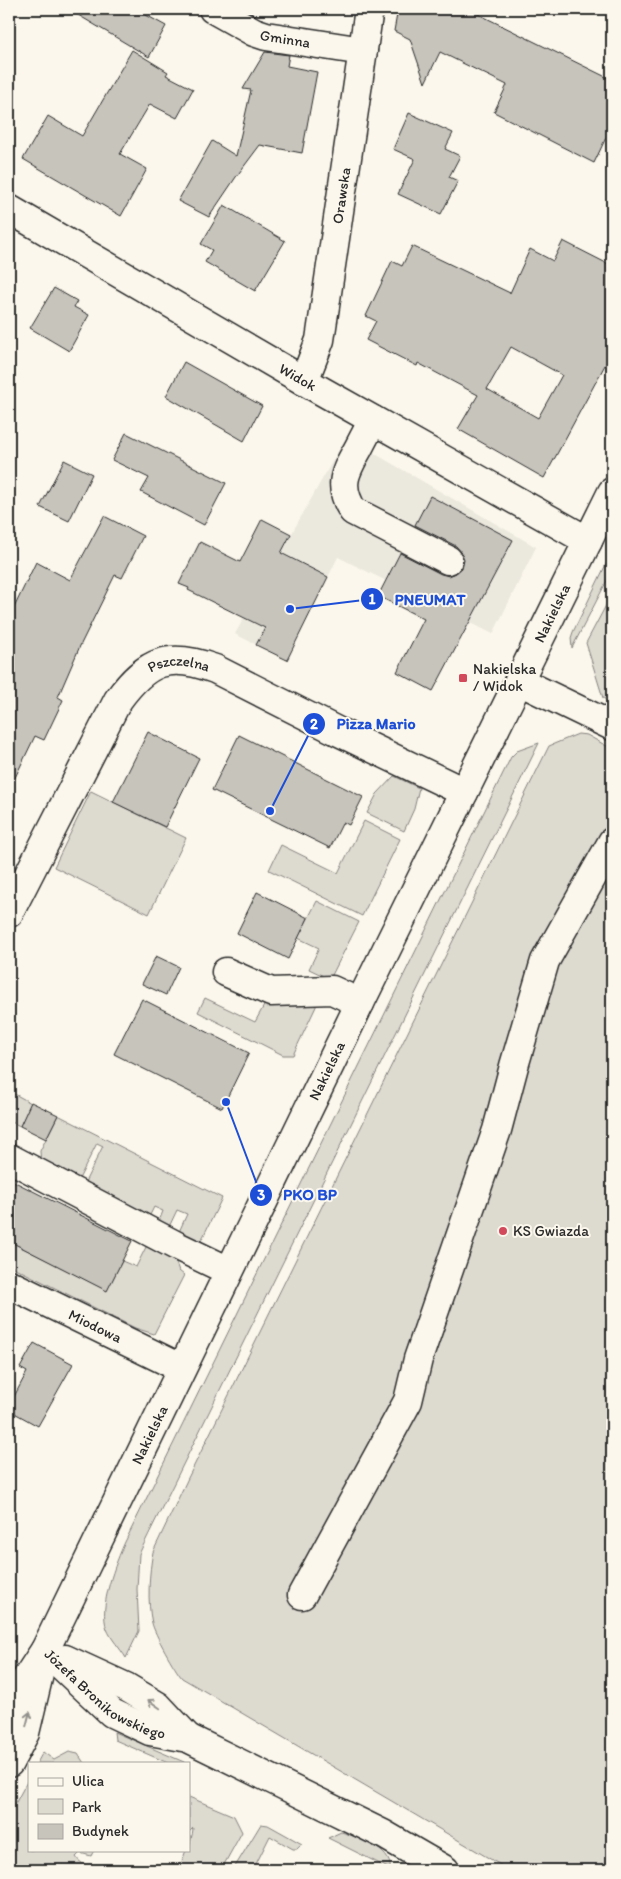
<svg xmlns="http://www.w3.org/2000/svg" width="621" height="1879" viewBox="0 0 621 1879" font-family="Itim,sans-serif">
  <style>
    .built { fill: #ebe8de }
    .green { fill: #dddad0; stroke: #84827e }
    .building { fill: #c7c4bc; stroke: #2b2b2b; fill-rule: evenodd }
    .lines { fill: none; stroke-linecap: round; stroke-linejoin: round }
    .minor-casing { stroke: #2b2b2b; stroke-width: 31 }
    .major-casing { stroke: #2b2b2b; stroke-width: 31 }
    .minor { stroke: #fbf7ec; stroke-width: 28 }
    .major { stroke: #fbf7ec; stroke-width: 28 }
    .oneway { stroke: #93918c }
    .poi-dot { fill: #d1495b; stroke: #fbf7ec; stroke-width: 2 }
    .labels { text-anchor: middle; stroke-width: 4; stroke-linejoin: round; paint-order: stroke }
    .street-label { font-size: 15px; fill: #2b2b2b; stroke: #fbf7ec }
    .poi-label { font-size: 15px; fill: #2b2b2b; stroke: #fbf7ec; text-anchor: start }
    .leader { fill: none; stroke: #1d4ed8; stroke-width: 2 }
    .callout-dot { fill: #1d4ed8; stroke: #fbf7ec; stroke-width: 2 }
    .mark-label { font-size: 15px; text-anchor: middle; font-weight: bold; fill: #fff }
    .callout-label { font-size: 16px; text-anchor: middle; font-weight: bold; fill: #1d4ed8; stroke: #fbf7ec; stroke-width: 4; stroke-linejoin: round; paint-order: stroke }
  </style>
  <rect width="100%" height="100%" fill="#fbf7ec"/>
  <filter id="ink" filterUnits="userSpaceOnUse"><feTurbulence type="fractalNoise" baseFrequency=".02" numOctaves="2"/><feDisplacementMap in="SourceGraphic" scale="10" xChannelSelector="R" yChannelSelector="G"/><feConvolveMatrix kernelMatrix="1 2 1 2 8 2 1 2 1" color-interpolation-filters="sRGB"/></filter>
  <g filter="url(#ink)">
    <polygon class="built" points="346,437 536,547 493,634 338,557 287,660 235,634"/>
    <g class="green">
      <polygon points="612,552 612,571 572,648 571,638 573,632"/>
      <polygon points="612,594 612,703 603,698 586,643"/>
      <path d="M578,734L587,735L612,749V1870H509L182,1678C175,1670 154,1633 152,1623C147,1603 149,1572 153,1552L188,1478L549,746Z"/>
      <path d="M539,743L139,1554L137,1589L139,1631L126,1658C120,1648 111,1639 107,1629C98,1607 116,1562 125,1542L511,757L517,751Z"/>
      <polygon points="394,776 419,788 414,809 404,831 367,813 377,794"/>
      <polygon points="91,791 186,838 149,914 54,867"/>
      <polygon points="364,821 400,839 362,916 269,870 281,845 338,873"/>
      <polygon points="317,901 359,922 330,979 309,969 319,948 298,938"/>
      <polygon points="321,996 293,1055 283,1055 198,1012 205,998 255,1022 266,1002"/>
      <polygon points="9,1091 31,1103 20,1126 9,1121"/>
      <polygon points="58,1115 222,1198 200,1243 178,1234 187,1214 177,1210 168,1229 158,1224 163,1211 154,1207 148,1219 83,1186 103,1146 97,1143 77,1183 41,1165 40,1151"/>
      <polygon points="9,1241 107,1290 122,1261 136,1267 148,1243 173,1255 179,1271 184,1275 154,1334 135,1328 9,1265"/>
      <polygon points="114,1732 184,1762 185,1763 168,1763 115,1740"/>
      <polygon points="43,1752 54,1760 69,1752 78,1754 84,1763 37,1763"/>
      <path d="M29,1778V1850H94L91,1856L80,1853L76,1857C79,1863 86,1864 89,1870H9V1815Z"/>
      <path d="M189,1797L234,1816L242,1832L221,1870H179L186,1850H189C189,1842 193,1836 193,1828L189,1832Z"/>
      <polygon points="261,1824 268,1825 302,1844 297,1849 293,1849 270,1836 253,1870 233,1870"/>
      <path d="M341,1832C356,1836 393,1850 390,1869L328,1838Z"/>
    </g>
    <g class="building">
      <polygon points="68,9 135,9 166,26 149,57"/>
      <polygon points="398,9 468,9 612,80 612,125 594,163 494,112 507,85 440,52 425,83 410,39 394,31"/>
      <polygon points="132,50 168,72 166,75 193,89 177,118 150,104 120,154 147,169 121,216 23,159 48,116 82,136"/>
      <polygon points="265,52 289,55 287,66 317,72 302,153 260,145 236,177 209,217 178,201 212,141 236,156 251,90 243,89"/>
      <polygon points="409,113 453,133 445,149 460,156 449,177 458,181 441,214 398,194 415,159 393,149"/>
      <polygon points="224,205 285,241 255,291 205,262 212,250 201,244"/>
      <path d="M563,241L612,266V368L605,365L544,478L458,429L478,395L418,363L417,366L366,340L376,321L366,316L392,261L402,266L412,246L510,293L530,249L553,261ZM511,347L562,375L538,418L487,389Z"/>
      <polygon points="54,288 77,301 74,307 89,315 69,351 30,328"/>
      <polygon points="184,362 262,406 244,441 166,396"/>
      <polygon points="126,433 226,483 204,525 141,492 149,478 112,460"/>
      <polygon points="64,460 92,474 69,521 40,507"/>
      <polygon points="430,496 513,540 433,691 397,672 424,619 378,596 400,553 441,574 449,576 456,573 462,568 464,559 461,552 456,546 415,525"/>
      <polygon points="104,516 143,536 122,578 115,575 80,646 58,697 63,700 44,740 35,736 9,790 9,618 36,562 70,580"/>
      <polygon points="262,519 291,534 281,553 328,577 287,660 256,645 265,628 188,590 189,588 179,584 200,542 240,562"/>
      <polygon points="148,732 199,758 165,827 113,802"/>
      <polygon points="239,735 363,797 349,825 343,822 330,848 212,790"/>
      <polygon points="257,892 308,918 288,959 237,933"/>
      <polygon points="156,956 179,967 166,995 142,984"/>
      <polygon points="142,999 249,1053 222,1108 114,1054"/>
      <polygon points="31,1102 58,1115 46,1139 20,1126"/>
      <polygon points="9,1179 132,1241 107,1291 9,1241"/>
      <polygon points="34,1343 73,1364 38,1426 9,1410 9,1406 27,1372 20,1368"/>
    </g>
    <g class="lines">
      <defs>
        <g id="minor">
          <path id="s1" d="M213,9L254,32L266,36L363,51"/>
          <path id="s2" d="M9,209L304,381L588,541"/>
          <path id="s3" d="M304,381L320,340L369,9"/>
          <path d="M373,420C368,430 363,439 358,449C345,472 337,486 353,511L448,560"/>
          <polyline points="519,681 612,726"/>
          <path id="s4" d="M9,913L118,700C147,660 169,652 215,669L339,732L464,792"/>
          <polyline points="226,972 271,992 332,990 360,1003"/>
          <polyline points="9,1158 177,1246 229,1271"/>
          <path id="s5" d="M9,1284L181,1368"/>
          <polyline points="302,1595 408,1401 418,1359 497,1130 514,1066 545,961 612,842"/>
          <path id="s6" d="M45,1650L112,1713L150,1731L188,1738L383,1834L445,1870"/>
          <polyline points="65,1659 126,1687 158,1706 188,1738"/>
        </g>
        <g id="major">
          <path id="s7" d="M9,1705L45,1650L360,1003L612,492"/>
          <polyline points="9,1763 25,1733 40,1670"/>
        </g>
      </defs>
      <use href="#minor" class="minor-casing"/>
      <use href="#major" class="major-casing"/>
      <use href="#minor" class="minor"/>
      <use href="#major" class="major"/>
    </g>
    <defs><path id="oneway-shaft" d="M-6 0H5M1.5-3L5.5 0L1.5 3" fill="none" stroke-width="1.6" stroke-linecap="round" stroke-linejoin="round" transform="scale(1.25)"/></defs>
    <g class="oneway">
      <use href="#oneway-shaft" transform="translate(154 1704) rotate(-145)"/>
      <use href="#oneway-shaft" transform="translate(28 1719) rotate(-76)"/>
    </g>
  </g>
  <g class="poi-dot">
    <rect x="458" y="673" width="10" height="10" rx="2.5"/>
    <circle cx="503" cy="1231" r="5"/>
  </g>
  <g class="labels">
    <g class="street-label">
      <text dy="5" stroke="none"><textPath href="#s1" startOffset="79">Gminna</textPath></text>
      <text dy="5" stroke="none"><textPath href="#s3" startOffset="190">Orawska</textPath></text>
      <text dy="5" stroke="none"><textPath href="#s2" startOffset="334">Widok</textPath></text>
      <text dy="5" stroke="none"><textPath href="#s7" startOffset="1220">Nakielska</textPath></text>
      <text dy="5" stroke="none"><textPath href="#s4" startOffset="315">Pszczelna</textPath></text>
      <text dy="5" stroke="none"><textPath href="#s7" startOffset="710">Nakielska</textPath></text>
      <text dy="5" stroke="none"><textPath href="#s5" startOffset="96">Miodowa</textPath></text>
      <text dy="5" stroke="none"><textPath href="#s7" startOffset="305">Nakielska</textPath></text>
      <text dy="5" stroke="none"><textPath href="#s6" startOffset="76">Józefa Bronikowskiego</textPath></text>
    </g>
    <g class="poi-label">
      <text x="473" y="674">Nakielska<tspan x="473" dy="17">/ Widok</tspan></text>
      <text x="513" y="1236">KS Gwiazda</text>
    </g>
  </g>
  <path class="leader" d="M290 609L372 599M270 811L314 724M226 1102L261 1195"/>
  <g class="callout-dot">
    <circle cx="290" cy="609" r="5"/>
    <circle cx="270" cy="811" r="5"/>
    <circle cx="226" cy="1102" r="5"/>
    <circle cx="372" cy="599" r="12"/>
    <circle cx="314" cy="724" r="12"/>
    <circle cx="261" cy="1195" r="12"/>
  </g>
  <g class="mark-label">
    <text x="372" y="604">1</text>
    <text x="314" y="729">2</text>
    <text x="261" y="1200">3</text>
  </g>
  <g class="callout-label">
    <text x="430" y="605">PNEUMAT</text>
    <text x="376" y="729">Pizza Mario</text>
    <text x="310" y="1200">PKO BP</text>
  </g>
  <rect width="621" height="1879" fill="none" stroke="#fbf7ec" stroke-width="30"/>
  <rect x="15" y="15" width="591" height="1849" fill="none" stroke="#2b2b2b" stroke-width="2" filter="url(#ink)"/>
  <rect x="28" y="1762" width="162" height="90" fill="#fbf7ec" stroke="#a8a59f"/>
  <rect x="38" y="1778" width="25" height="8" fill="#fbf7ec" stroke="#a8a59f"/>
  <text x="72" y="1786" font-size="15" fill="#2b2b2b">Ulica</text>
  <rect x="38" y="1799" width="25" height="15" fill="#dddad0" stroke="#a8a59f"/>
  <text x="72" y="1812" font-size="15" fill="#2b2b2b">Park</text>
  <rect x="38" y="1824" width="25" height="15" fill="#c7c4bc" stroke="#a8a59f"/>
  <text x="72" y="1836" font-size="15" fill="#2b2b2b">Budynek</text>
</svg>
